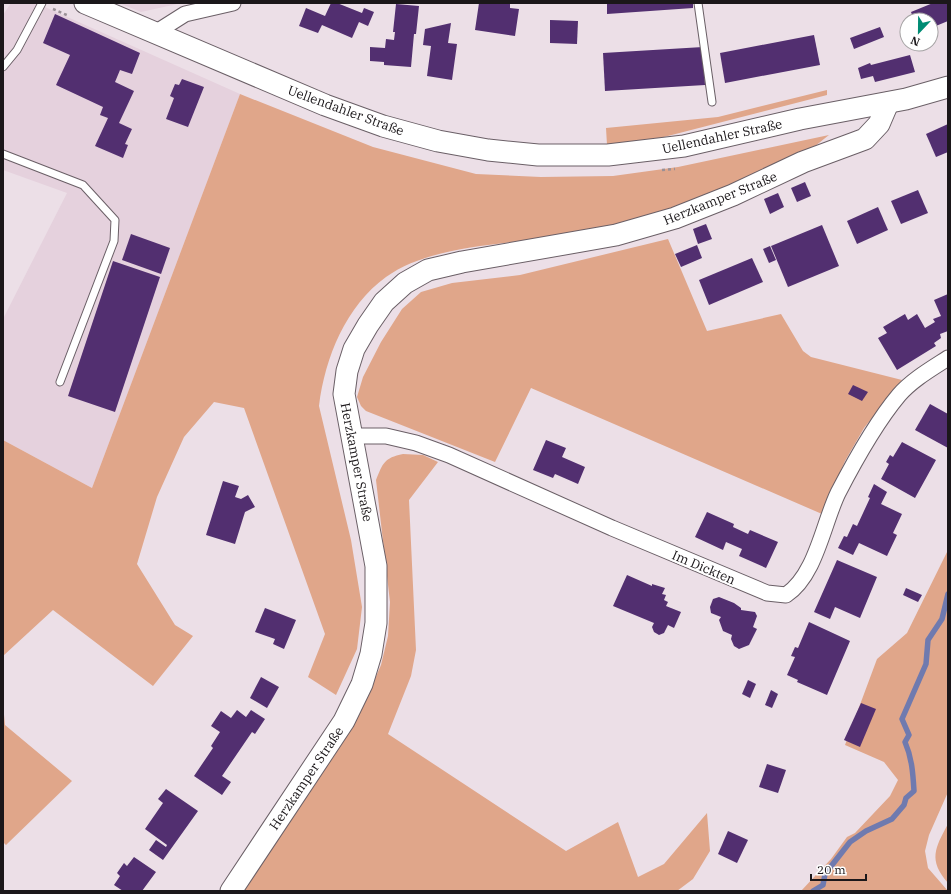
<svg xmlns="http://www.w3.org/2000/svg" width="951" height="894" viewBox="0 0 951 894" font-family="'IBM Plex Serif',serif">
  <style>
    .built { fill: #e5d1dd }
    .green { fill: #e0a68a }
    .lines { fill: none; stroke-linecap: round; stroke-linejoin: round }
    .stream { stroke: #6f7aaf; stroke-width: 5.5 }
    .building { fill: #522f70 }
    .lane-casing { stroke: #6a5f66; stroke-width: 9 }
    .street-casing { stroke: #6a5f66; stroke-width: 17 }
    .secondary-casing { stroke: #6a5f66; stroke-width: 23 }
    .path { stroke: #9a9096; stroke-width: 2.5; stroke-dasharray: 3 3; stroke-linecap: butt }
    .lane { stroke: #fff; stroke-width: 7 }
    .street { stroke: #fff; stroke-width: 15 }
    .secondary { stroke: #fff; stroke-width: 21 }
    .labels { text-anchor: middle; stroke-width: 4; stroke-linejoin: round; paint-order: stroke }
    .street-label { font-size: 13px; fill: #1b171a; stroke: #fff }
  </style>
  <rect width="100%" height="100%" fill="#ecdfe7"/>
  <g class="built">
    <polygon points="11,3 36,3 240,94 92,488 3,440 3,319 67,193 3,170 3,15"/>
    <polygon points="119,3 182,3 141,12"/>
  </g>
  <g class="green">
    <polygon points="827,90 827,95 660,138 607,145 606,128 718,117"/>
    <path d="M240,94L373,147L476,174L541,177L613,176L678,167L829,135C822,140 816,146 809,150C794,160 775,166 759,174C739,183 720,195 699,202C656,218 609,227 563,235C509,245 432,244 386,277C346,306 325,357 319,406L351,540L362,607L357,649L336,695L308,677L325,634L244,408L214,402L184,437L157,497L137,564L175,625L193,636L153,686L53,610L3,656V440L92,488Z"/>
    <polygon points="668,239 707,331 781,314 803,351 811,357 902,380 864,428 845,461 822,514 531,388 495,462 366,411 361,406 357,397 363,377 381,342 402,309 421,292 452,283 520,275"/>
    <path d="M403,454L423,455L438,462L409,500L416,650L411,676L388,734L566,851L618,822L638,877L664,864L707,813L710,851L693,879L677,891H240L367,697L381,665L388,636L390,602L376,480C383,463 384,458 403,454Z"/>
    <polygon points="948,550 948,792 929,835 925,851 928,868 948,891 801,891 831,859 847,837 855,833 890,796 898,780 884,762 845,745 877,659 907,633"/>
    <polygon points="3,704 5,725 72,781 6,845 3,842"/>
    <path d="M948,824V883C928,860 935,848 948,824Z"/>
  </g>
  <g class="lines">
    <path class="stream" d="M813,891L823,885L825,874L850,842L866,831L892,819L904,805L906,798L914,791C913,774 912,758 905,742L909,735L902,719L926,664L928,640L942,619L948,594"/>
  </g>
  <g class="building">
    <polygon points="331,3 337,3 362,13 364,8 374,12 368,26 359,22 352,38 322,25 318,33 299,26 306,8 325,16"/>
    <polygon points="479,3 510,3 510,8 519,9 515,36 475,30"/>
    <polygon points="607,3 693,3 693,8 607,14"/>
    <polygon points="933,3 948,3 948,21 931,28 931,20 914,20 911,12"/>
    <polygon points="396,4 419,6 416,34 414,34 411,67 384,65 384,62 370,61 370,47 385,48 386,39 394,40 395,32 393,32"/>
    <polygon points="55,14 140,53 132,74 120,70 115,82 134,91 119,123 132,129 125,144 128,145 123,158 95,146 108,118 100,115 103,107 56,85 70,55 43,43"/>
    <polygon points="550,20 578,21 577,44 550,43"/>
    <polygon points="451,23 448,43 457,44 452,80 427,76 431,46 423,45 425,29"/>
    <polygon points="880,27 884,37 854,49 850,38"/>
    <polygon points="814,35 820,65 725,83 720,53"/>
    <polygon points="703,47 705,85 605,91 603,53"/>
    <polygon points="910,55 915,72 875,82 873,76 861,79 858,68 870,63 871,65"/>
    <polygon points="182,79 204,87 188,127 166,119 174,98 170,96 175,84 179,85"/>
    <polygon points="948,124 948,152 936,157 926,134"/>
    <polygon points="805,182 811,196 797,202 791,188"/>
    <polygon points="918,190 928,213 901,224 891,201"/>
    <polygon points="778,193 784,207 770,214 764,199"/>
    <polygon points="878,207 888,230 857,244 847,221"/>
    <polygon points="706,224 712,239 698,244 693,229"/>
    <polygon points="822,225 839,266 788,287 771,246"/>
    <polygon points="131,234 170,248 161,274 122,260"/>
    <polygon points="697,245 702,258 681,267 675,254"/>
    <polygon points="770,246 776,260 769,263 763,249"/>
    <polygon points="752,258 763,282 709,305 699,280"/>
    <polygon points="113,261 160,277 115,412 68,396"/>
    <polygon points="948,294 948,331 940,334 941,338 934,343 936,346 897,370 878,338 887,333 883,327 905,314 908,320 917,314 925,328 935,322 933,319 941,316 934,300"/>
    <polygon points="853,385 868,392 862,401 848,394"/>
    <polygon points="930,404 948,414 948,448 915,430"/>
    <polygon points="546,440 566,448 562,457 585,467 578,484 555,474 553,478 533,470"/>
    <polygon points="902,442 936,460 915,498 881,479 889,464 886,462 890,455 893,457"/>
    <polygon points="223,481 239,486 235,497 241,499 248,495 255,507 245,512 235,544 206,535"/>
    <polygon points="874,484 887,492 881,504 902,514 893,533 897,535 887,556 859,543 853,555 838,548 844,536 847,537 853,524 857,526 870,498 868,497"/>
    <polygon points="707,512 734,524 733,527 748,534 750,530 778,542 766,568 739,556 742,549 726,542 723,550 695,537"/>
    <polygon points="837,560 877,577 860,618 835,607 830,619 814,612"/>
    <polygon points="627,575 652,586 652,584 665,588 662,594 666,595 664,600 668,602 666,606 681,612 674,628 668,625 664,633 659,635 654,632 652,627 654,623 613,606"/>
    <polygon points="906,588 922,595 918,602 903,595"/>
    <polygon points="719,597 734,603 741,608 741,610 755,612 757,616 753,627 757,629 749,645 739,649 734,646 731,639 732,635 723,631 719,620 721,617 711,613 710,607 713,599"/>
    <polygon points="265,608 296,620 284,649 273,644 275,639 255,632"/>
    <polygon points="809,622 850,641 827,695 797,682 798,680 787,675 795,657 791,656 795,647 798,648"/>
    <polygon points="261,677 279,687 267,708 250,698"/>
    <polygon points="748,680 756,684 750,698 742,694"/>
    <polygon points="771,690 778,694 772,708 765,705"/>
    <polygon points="861,703 876,709 860,747 844,740"/>
    <polygon points="237,710 246,717 251,710 265,719 255,734 252,732 222,776 231,782 222,795 194,776 213,748 211,746 220,732 211,726 221,711 231,718"/>
    <polygon points="767,764 786,770 778,793 759,787"/>
    <polygon points="166,789 198,811 163,860 149,850 156,840 166,847 167,845 145,829 163,803 158,799"/>
    <polygon points="728,831 748,840 737,863 718,854"/>
    <polygon points="134,857 156,872 142,891 123,891 114,885 120,876 117,873 124,863 127,866"/>
  </g>
  <g class="lines">
    <defs>
      <g id="lane">
        <polyline points="698,3 712,102"/>
        <polyline points="3,67 17,50 42,3"/>
        <polyline points="3,154 83,185 115,220 114,241 60,382"/>
      </g>
      <g id="street">
        <polyline points="155,33 185,14 233,3"/>
        <path d="M351,436H386L416,443L449,455L612,528L767,593L786,595C816,575 823,524 838,493C853,464 878,420 899,395C912,380 931,369 948,358"/>
      </g>
      <g id="secondary">
        <polyline points="85,3 325,105 383,126 438,141 488,150 538,155 608,155 684,146 800,119 906,99 948,87"/>
        <polyline points="231,891 344,721 362,684 371,654 376,623 376,566 344,394 347,371 354,349 368,325 384,302 405,283 428,270 462,262 616,235 675,218 733,195 803,162 865,139 879,124 888,103"/>
      </g>
    </defs>
    <use href="#lane" class="lane-casing"/>
    <use href="#street" class="street-casing"/>
    <use href="#secondary" class="secondary-casing"/>
    <g class="path">
      <polyline points="53,9 69,16"/>
      <polyline points="662,170 675,169"/>
    </g>
    <use href="#lane" class="lane"/>
    <use href="#street" class="street"/>
    <use href="#secondary" class="secondary"/>
  </g>
  <g class="labels">
    <g class="street-label">
      <text transform="translate(346 110) rotate(20)" y="5">Uellendahler Straße</text>
      <text transform="translate(722 136) rotate(-12)" y="5">Uellendahler Straße</text>
      <text transform="translate(720 198) rotate(-22)" y="5">Herzkamper Straße</text>
      <text transform="translate(357 462) rotate(79)" y="5">Herzkamper Straße</text>
      <text transform="translate(704 567) rotate(23)" y="5">Im Dickten</text>
      <text transform="translate(306 778) rotate(-56)" y="5">Herzkamper Straße</text>
    </g>
  </g>
  <rect width="951" height="894" fill="none" stroke="#1b171a" stroke-width="8"/>
  <g transform="translate(919 32) rotate(202)"><circle r="19" fill="#ffffff" stroke="#a4a2a3"/>
  <path d="M0-3L7 15L0 10L-7 15Z" fill="#008c74"/>
  <text y="-6" font-size="11" font-weight="bold" text-anchor="middle" fill="#1b171a">N</text>
  </g>
  <path d="M811 874v6h55v-6" fill="none" stroke="#1b171a" stroke-width="2"/>
  <text x="817" y="874" font-size="12" fill="#1b171a" stroke="#ffffff" stroke-width="3" paint-order="stroke">20 m</text>
</svg>
